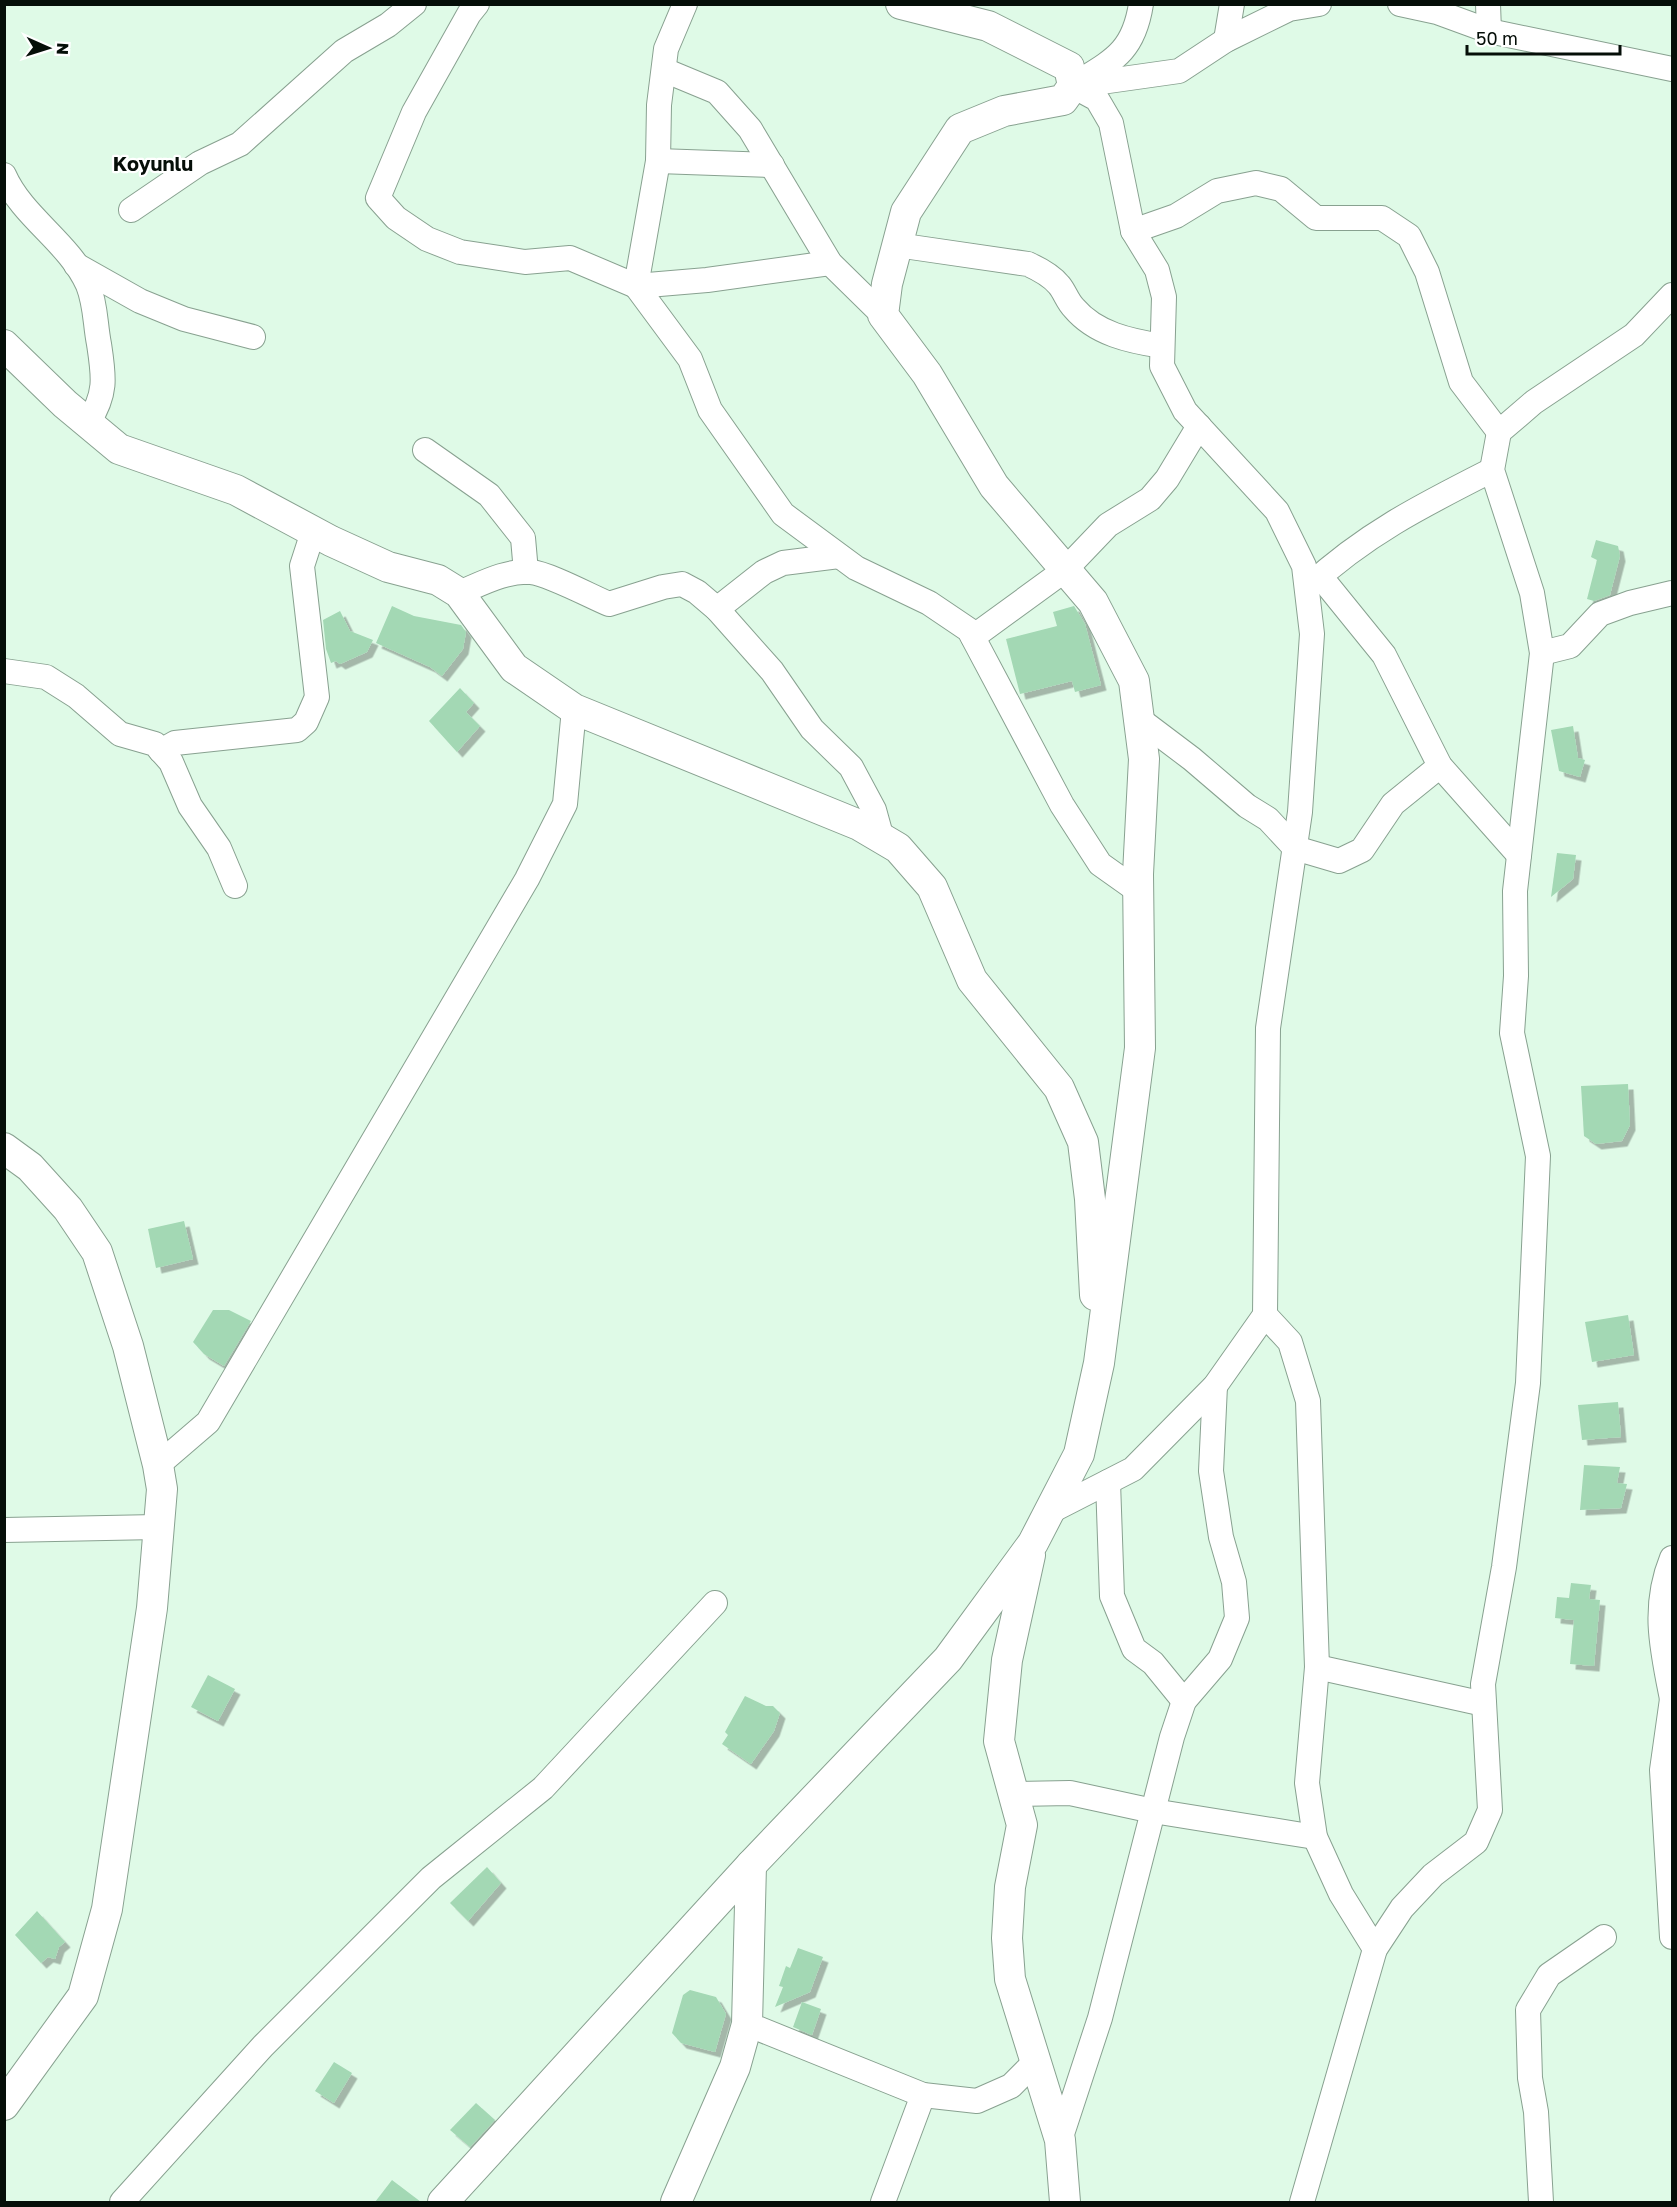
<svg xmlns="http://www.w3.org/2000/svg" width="1677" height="2207" viewBox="0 0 1677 2207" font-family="'Golos Text',sans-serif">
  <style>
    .building { fill: #a3d8b4; filter: url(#shadow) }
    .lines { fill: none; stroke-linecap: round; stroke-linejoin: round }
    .minor-casing { stroke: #88a190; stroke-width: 26 }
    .tertiary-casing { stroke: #88a190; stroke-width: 32 }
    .minor { stroke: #fff; stroke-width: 24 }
    .tertiary { stroke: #fff; stroke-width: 30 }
    .labels { text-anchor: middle; stroke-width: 4.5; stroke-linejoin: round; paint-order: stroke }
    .quarter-label { font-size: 20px; font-weight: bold; fill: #050e08; stroke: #fff }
  </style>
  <defs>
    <filter id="shadow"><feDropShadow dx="5.5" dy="5.5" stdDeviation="0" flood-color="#0004"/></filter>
  </defs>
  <rect width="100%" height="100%" fill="#dffae7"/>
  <g class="building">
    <polygon points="1596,540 1618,546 1620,556 1610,595 1594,601 1587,599 1597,560 1591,557"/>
    <polygon points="392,606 414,616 461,625 466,632 463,649 442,676 430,667 376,643"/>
    <polygon points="1074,606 1085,624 1101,685 1075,692 1072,681 1020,694 1006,639 1057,626 1053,612"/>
    <polygon points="340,611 350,631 373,640 367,652 340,664 336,661 331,663 326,649 323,620"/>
    <polygon points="460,688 474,703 466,712 480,726 457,752 429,721"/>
    <polygon points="1573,726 1578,758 1585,760 1580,777 1559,771 1551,730"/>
    <polygon points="1557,853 1576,855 1573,879 1551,897"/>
    <polygon points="1628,1084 1630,1125 1622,1141 1596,1144 1584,1136 1581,1086"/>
    <polygon points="184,1221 193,1259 156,1268 148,1229"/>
    <polygon points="213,1310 229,1310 251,1321 224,1366 204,1354 193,1342"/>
    <polygon points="1628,1315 1634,1355 1592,1362 1585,1322"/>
    <polygon points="1618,1402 1621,1437 1582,1440 1578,1405"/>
    <polygon points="1584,1465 1620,1467 1617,1483 1627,1484 1621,1508 1580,1510"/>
    <polygon points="1571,1583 1591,1585 1589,1599 1600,1600 1594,1666 1570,1664 1574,1620 1555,1618 1557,1597 1569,1598"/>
    <polygon points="208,1675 235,1689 218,1721 191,1707"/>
    <polygon points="745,1696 766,1706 773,1706 780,1713 774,1731 751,1764 722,1744 728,1735 725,1732"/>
    <polygon points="487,1867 501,1883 468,1921 450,1903"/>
    <polygon points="37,1911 65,1942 59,1947 55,1959 48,1957 41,1963 15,1935"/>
    <polygon points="798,1948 823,1957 810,1992 775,2007 783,1987 779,1986 786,1966 790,1968"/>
    <polygon points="690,1990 716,1997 726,2014 715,2052 681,2043 672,2033 683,1995"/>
    <polygon points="802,2002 821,2009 812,2035 793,2027"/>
    <polygon points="334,2062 352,2073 334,2103 315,2091"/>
    <polygon points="476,2103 495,2120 470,2147 450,2130"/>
    <polygon points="392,2180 421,2202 375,2202"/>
  </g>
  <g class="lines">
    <defs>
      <g id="minor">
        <polyline points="477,4 469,14 414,112 378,198 396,218 427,239 460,252 525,262 570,258 636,286 707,280 830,263"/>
        <polyline points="685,4 666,49 659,105 658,161 636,286 690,359 710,410 783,514 856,568 929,603 969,630 1062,805 1100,864 1138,891"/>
        <polyline points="1400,4 1437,12 1489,31 1672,69"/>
        <polyline points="1488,4 1489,31"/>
        <polyline points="1226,40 1232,4"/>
        <polyline points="664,70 717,92 750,129 830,263 883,315"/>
        <path d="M1080,81C1116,59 1134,49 1141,4"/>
        <polyline points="1073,86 1097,99 1111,123 1133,231 1157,270 1164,297 1162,366 1185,411 1277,511 1304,566 1312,634 1300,812 1268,1028 1265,1315 1290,1342 1308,1401 1317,1667 1307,1783 1315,1837 1341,1894 1375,1949"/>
        <polyline points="1073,86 1179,71 1226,40 1289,9 1319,4"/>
        <polyline points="658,161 772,165"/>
        <path d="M4,175C23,218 69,242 88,285C96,305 95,324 99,344C104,377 107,393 88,423"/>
        <polyline points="131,210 200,163 240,144 344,51 388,25 414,4"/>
        <polyline points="1133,231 1176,216 1217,191 1256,183 1281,189 1316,218 1382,218 1409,236 1427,272 1461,382 1499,432"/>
        <path d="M897,245L1028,264C1039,269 1051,275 1059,285C1065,292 1067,301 1074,308C1096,334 1130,341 1162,346"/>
        <polyline points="76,265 140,301 184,319 253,337"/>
        <polyline points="425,450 489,495 523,538 526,572"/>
        <polyline points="1320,576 1384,655 1440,766 1519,855"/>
        <path d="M1308,587C1365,534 1423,505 1492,470"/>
        <path d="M459,593C481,584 506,570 531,572C549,574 590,596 609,604L663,587L682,584L697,592L717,609L772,671L812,729L851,767L874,810L882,839"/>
        <polyline points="717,609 764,572 783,563 839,556"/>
        <polyline points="973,637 1065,570 1108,525 1150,499 1167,479 1199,426"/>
        <polyline points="1542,653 1570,646 1600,614 1630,603 1672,593"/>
        <polyline points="4,671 46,677 76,696 120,734 155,744 171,762 190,806 219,848 235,886"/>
        <polyline points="1139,719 1192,759 1247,806 1268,819 1295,848 1339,861 1362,850 1393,804 1440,766"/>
        <polyline points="161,751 175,743 297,730 306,722 317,697 302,566 313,532"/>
        <polyline points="158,1465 208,1422 527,879 565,804 574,709"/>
        <polyline points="1108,1482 1112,1596 1134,1649 1153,1663 1184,1701"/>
        <polyline points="1049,1512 1133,1469 1215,1386 1265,1315"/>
        <polyline points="4,1530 157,1527"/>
        <path d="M1672,1558C1652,1607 1662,1649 1672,1699"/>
        <polyline points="1317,1667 1484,1704"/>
        <polyline points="1672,1699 1662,1770 1672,1937"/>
        <polyline points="1015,1794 1070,1793 1153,1811 1315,1837"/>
        <polyline points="747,2024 923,2095 977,2101 1011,2086 1036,2061"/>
        <polyline points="1060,2140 1100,2018 1172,1737 1184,1701 1220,1659 1237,1618 1234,1582 1221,1537 1211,1471 1215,1386"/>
        <polyline points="122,2202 263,2046 431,1878 543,1788 715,1603"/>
        <polyline points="883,2202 923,2095"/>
        <polyline points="1302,2202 1375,1949 1402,1908 1433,1875 1476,1842 1490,1810 1483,1684 1504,1567 1528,1383 1538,1156 1512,1033 1516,976 1515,891 1542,653 1532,593 1492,470 1499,432 1534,402 1634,335 1672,295"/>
        <polyline points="1541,2202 1536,2112 1530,2078 1528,2010 1549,1975 1604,1937"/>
      </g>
      <g id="tertiary">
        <polyline points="4,345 65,404 119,449 236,490 331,541 388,567 438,580 459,593 514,668 574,709 859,825 898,848 932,887 972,980 1059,1088 1083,1142 1090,1199 1095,1295"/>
        <polyline points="4,1148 30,1167 68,1209 97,1252 128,1346 158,1465 162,1489 152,1608 107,1909 83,1996 4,2105"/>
        <polyline points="1030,1555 1007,1660 999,1741 1022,1825 1010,1887 1007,1938 1010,1979 1060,2140 1065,2202"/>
        <polyline points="443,2202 751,1865 948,1659 1033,1543 1079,1454 1099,1363 1140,1048 1138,874 1144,759 1134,681 1093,602 994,486 927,374 883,315 887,284 906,212 960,129 1004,111 1063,100 1073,86 1069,67 988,26 901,4"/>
        <polyline points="676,2202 735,2067 747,2024 751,1865"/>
      </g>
    </defs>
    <use href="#minor" class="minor-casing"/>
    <use href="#tertiary" class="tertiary-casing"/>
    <use href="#minor" class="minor"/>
    <use href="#tertiary" class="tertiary"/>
  </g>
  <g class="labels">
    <g class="quarter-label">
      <text x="153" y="171">Koyunlu</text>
    </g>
  </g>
  <rect width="1677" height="2207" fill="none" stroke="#050e08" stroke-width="12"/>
  <g transform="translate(48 48) rotate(93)" stroke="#ffffff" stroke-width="4.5" paint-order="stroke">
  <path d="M0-4.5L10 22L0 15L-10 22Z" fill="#050e08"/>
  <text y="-9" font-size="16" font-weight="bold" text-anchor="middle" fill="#050e08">N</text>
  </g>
  <path d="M1467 45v9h153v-9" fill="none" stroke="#050e08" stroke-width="3"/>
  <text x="1476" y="45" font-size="18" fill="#050e08" stroke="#ffffff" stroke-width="4.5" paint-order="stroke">50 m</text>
</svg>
